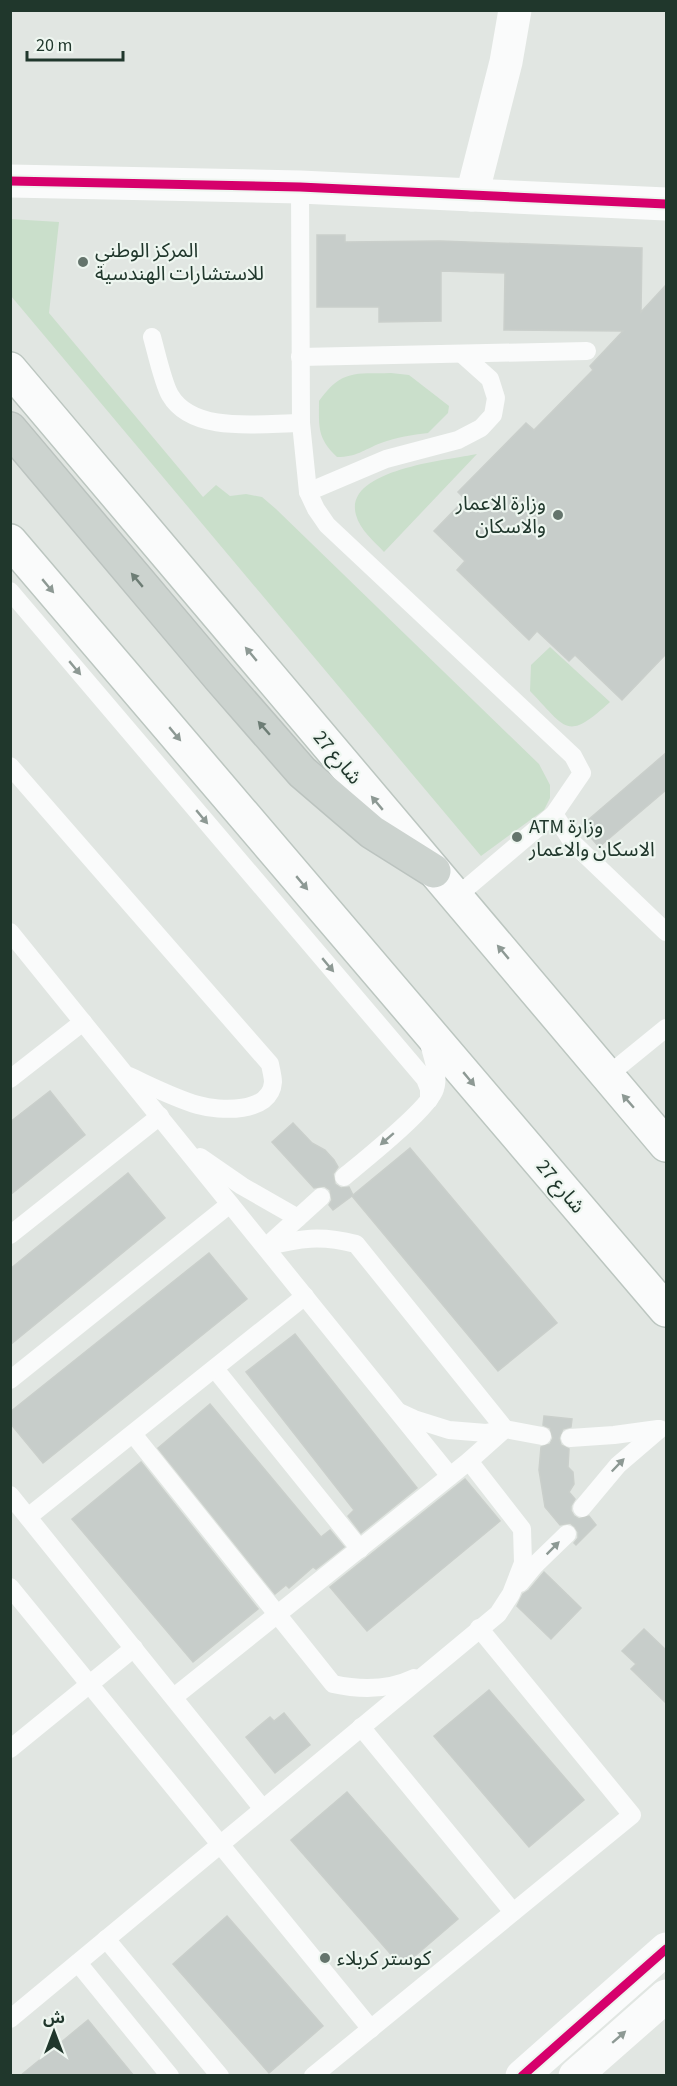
<svg xmlns="http://www.w3.org/2000/svg" width="677" height="2086" viewBox="0 0 677 2086" font-family="'Source Sans 3','Noto Sans Arabic',sans-serif">
  <style>
    .green { fill: #cadfcb }
    .building { fill: #c7cdca; stroke: #cacfcb; stroke-width: 1.5 }
    .lines { fill: none; stroke-linecap: round; stroke-linejoin: round }
    .secondary-casing { stroke: #bcc6c0; stroke-width: 36 }
    .primary-casing { stroke: #bbc3bf; stroke-width: 36 }
    .service { stroke: #fafbfb; stroke-width: 18 }
    .minor { stroke: #fafbfb; stroke-width: 33 }
    .tertiary { stroke: #fafbfb; stroke-width: 33 }
    .secondary { stroke: #fafbfb; stroke-width: 33 }
    .primary { stroke: #ccd3cf; stroke-width: 33 }
    .cycleway-casing { stroke: #eef6f0; stroke-width: 13 }
    .cycleway { stroke: #d6006c; stroke-width: 9 }
    .oneway { fill: #6d7d75 }
    .oneway2 { fill: #8d9994 }
    .poi-dot { fill: #64746c; stroke: #eef6f0; stroke-width: 2 }
    .labels { text-anchor: middle; stroke-width: 4.5; stroke-linejoin: round; paint-order: stroke }
    .poi-label { font-size: 20px; fill: #20372c; stroke: #eef6f0; text-anchor: start }
    .street-label { font-size: 20px; fill: #20372c; stroke: #eef6f0 }
  </style>
  <rect width="100%" height="100%" fill="#e1e6e2"/>
  <g class="green">
    <polygon points="10,219 59,222 49,313 203,497 216,485 230,496 246,494 262,497 276,509 539,764 550,785 550,798 544,810 481,856 11,296"/>
    <path d="M391,373L409,375L449,406L448,413L428,433C412,435 397,437 381,443C363,450 357,457 337,457C317,438 319,427 319,401C342,369 355,374 391,373Z"/>
    <path d="M477,454L384,552C374,541 360,530 356,515C343,469 449,460 477,454Z"/>
    <path d="M550,647L610,702C566,742 567,729 530,691L531,665Z"/>
  </g>
  <g class="building">
    <polygon points="317,235 345,235 345,242 440,241 642,248 641,312 666,285 666,654 622,700 575,655 569,661 537,631 529,640 457,570 465,561 434,531 465,499 458,492 526,423 534,430 593,370 590,366 623,331 504,330 505,273 441,271 441,321 379,322 379,307 317,307"/>
    <polygon points="666,753 666,790 599,847 581,826"/>
    <polygon points="50,1091 85,1135 10,1195 10,1122"/>
    <polygon points="293,1123 312,1143 325,1150 334,1160 338,1167 333,1174 335,1184 341,1188 349,1187 353,1195 410,1148 557,1323 498,1371 352,1196 333,1210 329,1205 332,1200 330,1190 324,1186 314,1188 272,1142"/>
    <polygon points="128,1173 165,1218 10,1345 10,1269"/>
    <polygon points="209,1253 247,1299 43,1463 10,1423 10,1412"/>
    <polygon points="295,1334 417,1488 361,1533 348,1516 354,1510 246,1372"/>
    <polygon points="210,1404 321,1537 330,1530 344,1547 316,1569 313,1567 289,1588 286,1585 275,1594 158,1448"/>
    <polygon points="544,1416 572,1419 571,1427 563,1429 559,1438 561,1445 569,1449 568,1467 573,1472 574,1484 569,1492 575,1499 571,1506 571,1511 574,1516 579,1519 589,1516 596,1525 576,1545 574,1543 578,1538 578,1532 575,1527 570,1523 560,1525 545,1507 539,1470 541,1447 550,1444 553,1438 550,1428 543,1425"/>
    <polygon points="141,1462 258,1609 193,1662 72,1519"/>
    <polygon points="465,1479 500,1521 367,1631 330,1587"/>
    <polygon points="544,1572 581,1608 551,1639 517,1606 523,1594 529,1590"/>
    <polygon points="644,1629 666,1650 666,1703 631,1669 636,1664 622,1651"/>
    <polygon points="489,1690 584,1800 529,1847 434,1736"/>
    <polygon points="284,1713 310,1745 275,1773 246,1737 270,1717 274,1721"/>
    <polygon points="347,1792 458,1919 402,1967 291,1840"/>
    <polygon points="227,1916 323,2026 269,2073 173,1964"/>
    <polygon points="88,2020 134,2076 20,2076 59,2044"/>
  </g>
  <g class="lines">
    <defs>
      <g id="secondary">
        <polyline points="10,369 666,1145"/>
        <polyline points="10,541 666,1310"/>
      </g>
      <polyline id="primary" points="10,429 220,678 302,772 372,832 434,871"/>
    </defs>
    <use href="#secondary" class="secondary-casing"/>
    <use href="#primary" class="primary-casing"/>
    <g class="service">
      <polyline points="300,187 301,423 308,492 316,509 327,525 573,756 582,773 554,814 573,843 666,932"/>
      <path d="M152,337C156,351 163,383 170,395C193,435 263,423 301,423"/>
      <polyline points="300,357 587,351"/>
      <polyline points="308,492 386,459 458,440 481,428 493,415 496,398 490,379 462,354"/>
      <polyline points="10,591 425,1079 429,1089 429,1100"/>
      <path d="M10,766L270,1064C271,1070 273,1077 273,1082C271,1114 219,1111 198,1105C174,1098 151,1086 129,1076"/>
      <polyline points="456,897 554,814"/>
      <polyline points="10,932 450,1476"/>
      <polyline points="607,1076 666,1028"/>
      <polyline points="10,1079 83,1022"/>
      <polyline points="200,1157 242,1186 298,1218"/>
      <path d="M344,1177C362,1162 430,1108 435,1089C440,1074 431,1054 428,1039"/>
      <polyline points="10,1235 160,1116"/>
      <polyline points="267,1246 321,1197"/>
      <path d="M265,1247C300,1238 321,1235 356,1244L505,1429"/>
      <polyline points="215,1369 360,1549"/>
      <polyline points="10,1380 230,1204"/>
      <polyline points="401,1413 414,1419 449,1430 486,1433 505,1429 542,1436"/>
      <path d="M133,1434L333,1684C360,1690 389,1690 414,1678"/>
      <polyline points="570,1438 614,1435 658,1429"/>
      <polyline points="10,1495 263,1809"/>
      <polyline points="582,1508 618,1465 660,1429"/>
      <polyline points="28,1517 305,1296"/>
      <polyline points="520,1583 535,1565 567,1534"/>
      <polyline points="10,1587 371,2029"/>
      <polyline points="174,1697 469,1461 505,1429"/>
      <polyline points="361,1727 513,1912"/>
      <polyline points="10,1749 134,1648"/>
      <polyline points="106,1939 220,2076"/>
      <polyline points="78,1963 170,2076"/>
      <polyline points="10,2019 498,1614 511,1594 523,1563 522,1529 469,1461"/>
      <polyline points="313,2076 632,1815 479,1628"/>
    </g>
    <g class="minor">
      <polyline points="10,181 300,187 666,204"/>
      <polyline points="472,195 506,62 515,10"/>
    </g>
    <g class="tertiary">
      <polyline points="522,2076 666,1949"/>
      <polyline points="575,2076 666,1996"/>
    </g>
    <use href="#secondary" class="secondary"/>
    <use href="#primary" class="primary"/>
    <defs>
      <g id="cycleway">
        <polyline points="10,181 300,187 666,204"/>
        <polyline points="522,2076 666,1949"/>
      </g>
    </defs>
    <use href="#cycleway" class="cycleway-casing"/>
    <use href="#cycleway" class="cycleway"/>
  </g>
  <defs><path id="oneway-solid" d="M-6-.8H1V-3.2L6.5 0L1 3.2V.8H-6Z" transform="scale(1.5)"/></defs>
  <g class="oneway">
    <use href="#oneway-solid" transform="translate(137 580) rotate(-130)"/>
    <use href="#oneway-solid" transform="translate(264 728) rotate(-131)"/>
  </g>
  <g class="oneway2">
    <use href="#oneway-solid" transform="translate(48 586) rotate(50)"/>
    <use href="#oneway-solid" transform="translate(251 654) rotate(-130)"/>
    <use href="#oneway-solid" transform="translate(75 668) rotate(50)"/>
    <use href="#oneway-solid" transform="translate(175 734) rotate(50)"/>
    <use href="#oneway-solid" transform="translate(377 803) rotate(-130)"/>
    <use href="#oneway-solid" transform="translate(202 817) rotate(50)"/>
    <use href="#oneway-solid" transform="translate(302 883) rotate(50)"/>
    <use href="#oneway-solid" transform="translate(503 952) rotate(-130)"/>
    <use href="#oneway-solid" transform="translate(328 965) rotate(50)"/>
    <use href="#oneway-solid" transform="translate(469 1079) rotate(50)"/>
    <use href="#oneway-solid" transform="translate(628 1101) rotate(-131)"/>
    <use href="#oneway-solid" transform="translate(387 1139) rotate(139)"/>
    <use href="#oneway-solid" transform="translate(618 1465) rotate(-46)"/>
    <use href="#oneway-solid" transform="translate(553 1548) rotate(-45)"/>
    <use href="#oneway-solid" transform="translate(619 2037) rotate(-41)"/>
  </g>
  <g class="poi-dot">
    <circle cx="83" cy="262" r="6"/>
    <circle cx="558" cy="515" r="6"/>
    <circle cx="517" cy="837" r="6"/>
    <circle cx="325" cy="1958" r="6"/>
  </g>
  <g class="labels">
    <g class="poi-label">
      <text x="95" y="257">المركز الوطني<tspan x="95" dy="23">للاستشارات الهندسية</tspan></text>
      <text x="546" y="510" text-anchor="end">وزارة الاعمار<tspan x="546" dy="23">والاسكان</tspan></text>
      <text x="529" y="833">ATM وزارة<tspan x="529" dy="23">الاسكان والاعمار</tspan></text>
      <text x="337" y="1965">كوستر كربلاء</text>
    </g>
    <g class="street-label">
      <text transform="translate(338 757) rotate(50)" y="7">شارع 27</text>
      <text transform="translate(561 1186) rotate(50)" y="7">شارع 27</text>
    </g>
  </g>
  <rect width="677" height="2086" fill="none" stroke="#20372c" stroke-width="24"/>
  <g transform="translate(54 2032)" stroke="#eef6f0" stroke-width="4.5" paint-order="stroke">
  <path d="M0-4.5L10 22L0 15L-10 22Z" fill="#20372c"/>
  <text y="-9" font-size="16" font-weight="bold" text-anchor="middle" fill="#20372c">ش</text>
  </g>
  <path d="M27 51v9h96v-9" fill="none" stroke="#20372c" stroke-width="3"/>
  <text x="36" y="51" font-size="18" fill="#20372c" stroke="#eef6f0" stroke-width="4.5" paint-order="stroke">20 m</text>
</svg>
